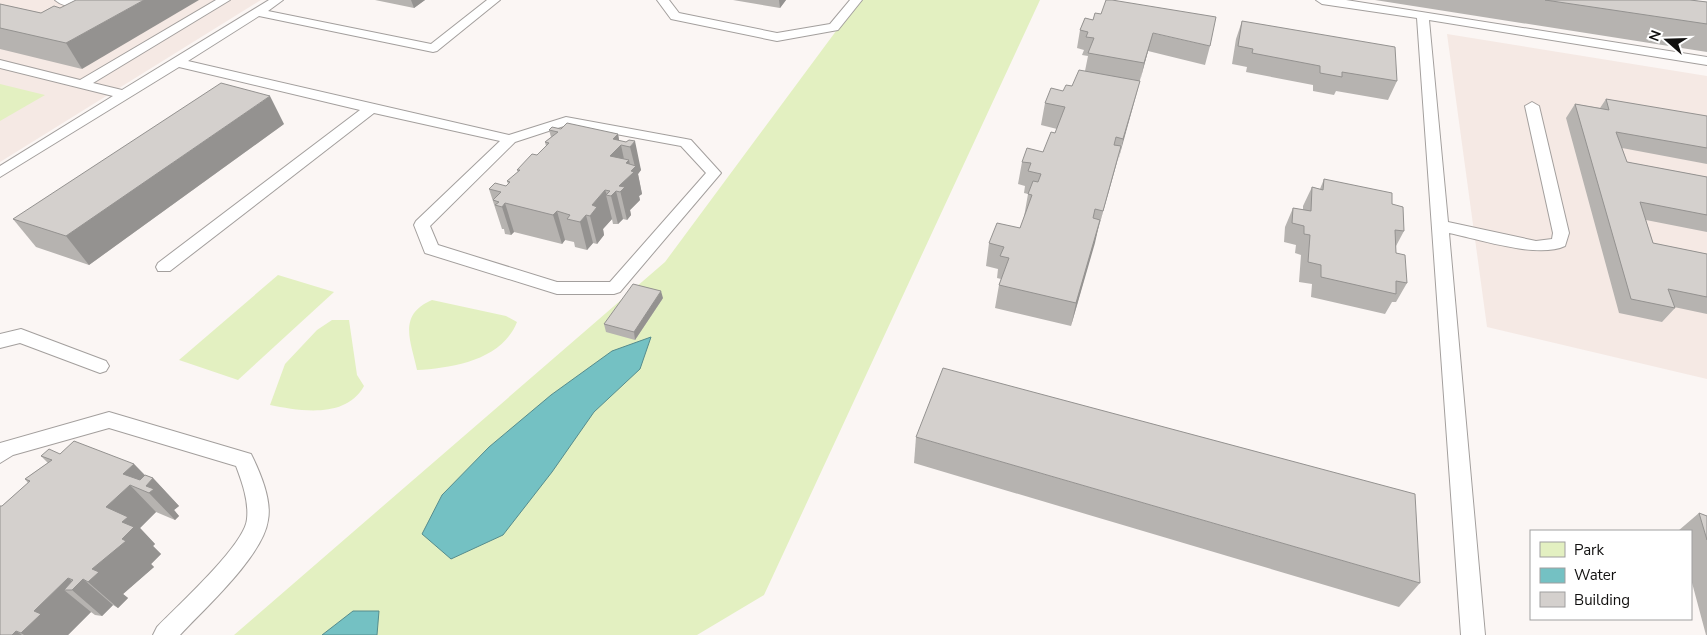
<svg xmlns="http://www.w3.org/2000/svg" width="1707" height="635" viewBox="0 0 1707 635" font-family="'Nunito Sans',sans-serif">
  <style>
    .built { fill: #f5e9e4 }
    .green { fill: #e3f0c1 }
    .water { fill: #74c1c3; stroke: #568c8d }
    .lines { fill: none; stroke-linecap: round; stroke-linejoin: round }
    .service-casing { stroke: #a39f9d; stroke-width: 2 }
    .service { fill: #fff; fill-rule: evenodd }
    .wall { fill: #b6b3b0 }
    .shaded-wall { fill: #949290 }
    .building { fill: #d4d0cd; stroke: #949290 }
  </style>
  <rect width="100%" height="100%" fill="#fbf6f4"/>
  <g class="built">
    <polygon points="0,0 261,0 0,162"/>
    <polygon points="1447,34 1707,76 1707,379 1487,327"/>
  </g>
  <g class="green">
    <polygon points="859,0 1040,0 764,595 697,635 234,635 665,262"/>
    <polygon points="0,84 45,95 0,121"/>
    <polygon points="278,275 334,292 238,380 179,360"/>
    <path d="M432,300L506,316L517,322C502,360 453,368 417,370C411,341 397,315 432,300Z"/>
    <path d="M332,320H349L357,375L364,386C346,419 300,411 270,405L285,364L317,330Z"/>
  </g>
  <g class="water">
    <polygon points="651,337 640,369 594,412 552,472 503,535 451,559 422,534 442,495 489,447 551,395 612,351"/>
    <polygon points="353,611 379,611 377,635 322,635"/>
  </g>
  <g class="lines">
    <defs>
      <g id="service">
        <path d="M55,0H118L116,3C100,6 68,12 55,0Z"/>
        <path d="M216,0H230L93,83L122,90L269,0H283L268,11L431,44L487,0H500L437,51L433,52L259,16L188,61L509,135L566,117L686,139L691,140L721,173L620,292L614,294H557L425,253L414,225L416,221L500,141L374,113L170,271H158L156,267L158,263L360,110L179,67L0,177V166L113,96L0,68V60L80,80ZM567,125L681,146L706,173L610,282H557L438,245L430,226L515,142Z"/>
        <polygon points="657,0 669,0 679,13 777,33 830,24 850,0 862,0 838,30 777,41 671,19"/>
        <path d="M1316,0H1346L1707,57V65L1429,20L1448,222L1536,241L1552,239L1553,233L1525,106L1532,102L1539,106L1569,233L1565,246C1538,259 1479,239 1449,233L1485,635H1461L1417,18L1322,4Z"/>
        <polygon points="21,329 106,361 109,366 106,371 100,373 20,343 0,348 0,334"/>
        <path d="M109,412L251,454C260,472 272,500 268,520C263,556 205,608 180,635H153L157,627C177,606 245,545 247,519C249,501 242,482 236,466L109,428L13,455L0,463V443Z"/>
      </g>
    </defs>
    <use href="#service" class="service-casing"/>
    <use href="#service" class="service"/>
  </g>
  <g class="wall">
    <polygon points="375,0 425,0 414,8"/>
    <polygon points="733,0 786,0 780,8"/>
    <polygon points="1375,0 1690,0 1707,2 1707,52"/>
    <polygon points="0,4 41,13 54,6 82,69 0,49"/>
    <polygon points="1085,18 1210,46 1205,65 1148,51 1071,326 995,308 999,285 1001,279 997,278 998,269 986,266 989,243 1020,228 1024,217 1028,194 1024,193 1025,186 1018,184 1022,162 1043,152 1055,133 1057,129 1041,125 1045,103 1063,91 1072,86 1085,71 1088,56 1082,55 1084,50 1077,48 1080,30"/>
    <polygon points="1242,21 1397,81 1388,100 1336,91 1334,95 1313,91 1313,85 1246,72 1247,67 1232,64 1236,39"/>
    <polygon points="1606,99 1707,117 1707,164 1622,148 1627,162 1707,177 1707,232 1646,220 1653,243 1707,254 1707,314 1674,307 1675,308 1662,322 1619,313 1566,118 1575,104 1600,108"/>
    <polygon points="284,124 89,265 36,247 13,219"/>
    <polygon points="561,129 618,134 619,141 626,142 629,140 641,170 638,174 642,194 639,196 640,200 630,210 631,215 627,220 623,219 618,224 613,224 612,219 603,229 604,235 597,244 593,243 587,250 575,247 574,242 565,240 562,244 514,232 511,235 505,234 504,229 502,229 489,189 506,186 508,184 507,181 518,172 517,170 537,155 546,146 545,142 551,137 549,130"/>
    <polygon points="1324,179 1392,204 1404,231 1396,246 1396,253 1407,283 1396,302 1392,302 1385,314 1311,297 1312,284 1299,282 1301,255 1295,253 1296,245 1284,242 1285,227 1293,208 1303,210 1303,206 1312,187 1320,189"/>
    <polygon points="663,298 635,340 606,332 604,324"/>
    <polygon points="916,437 1420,583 1399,607 914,463"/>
    <polygon points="60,454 134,464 145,475 153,478 179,506 174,510 179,516 175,520 156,512 140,528 155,544 153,546 161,554 151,564 154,567 123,594 128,598 118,608 113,605 102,616 95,615 91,612 68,635 0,635 2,506 28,483 25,479 48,463 41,456"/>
    <polygon points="1699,513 1707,516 1707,635 1706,635 1691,579 1691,531 1678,531"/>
  </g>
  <g class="shaded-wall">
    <polygon points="144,0 199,0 82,69 66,43"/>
    <polygon points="411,0 425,0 414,8"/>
    <polygon points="779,0 786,0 780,8"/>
    <polygon points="1153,33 1148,51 1140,81 1144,63"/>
    <polygon points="1140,81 1134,103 1118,161 1123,139"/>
    <polygon points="270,96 284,124 89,265 66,236"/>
    <polygon points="618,134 620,145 621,145 627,173 610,156 613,139"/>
    <polygon points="635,141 641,170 638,174 642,194 639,196 640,200 630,210 631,215 627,220 619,186 626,163 629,160 631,171 635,167 630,147"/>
    <polygon points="1121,146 1115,169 1097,233 1103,211"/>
    <polygon points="605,190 607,195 606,195 612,219 603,229 604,235 597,244 590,216 592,205"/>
    <polygon points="616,191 623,219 618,224 611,196"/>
    <polygon points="505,203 514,232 511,235 502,207"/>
    <polygon points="557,211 565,240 562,244 553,215"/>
    <polygon points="586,215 593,243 587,250 580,222"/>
    <polygon points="1100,220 1095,243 1071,326 1076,303"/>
    <polygon points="661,291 663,298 635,340 634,332"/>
    <polygon points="134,464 150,481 153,478 179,506 174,510 179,516 175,520 149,493 123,474"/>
    <polygon points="130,485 156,512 140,528 155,544 153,546 161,554 151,564 154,567 123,594 128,598 118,608 88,582 92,569 122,539 106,507"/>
    <polygon points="68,578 77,585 83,579 113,605 102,616 72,590 64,590 91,612 68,635 24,635 21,633 34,611"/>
    <polygon points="16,631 22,635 12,635"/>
  </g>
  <g class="building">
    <polygon points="76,0 144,0 66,43 0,28 0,4 41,13 54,6 60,8"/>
    <polygon points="1106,0 1112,0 1216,17 1210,46 1153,33 1144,63 1088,53 1094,38 1086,37 1088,32 1080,30 1085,18 1093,20 1095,13 1101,14"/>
    <polygon points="1545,0 1690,0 1707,2 1707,24"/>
    <polygon points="1242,21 1395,47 1397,81 1342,72 1342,77 1320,73 1320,66 1252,53 1253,49 1238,46"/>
    <polygon points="1079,70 1140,81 1123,139 1116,137 1114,145 1121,146 1103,211 1095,209 1093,218 1100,220 1076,303 999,285 1009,258 1000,256 1004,247 989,243 997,223 1020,228 1032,195 1028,194 1033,181 1038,182 1041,174 1028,171 1031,163 1022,162 1027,148 1043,152 1051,132 1055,133 1065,107 1045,103 1051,88 1063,91 1066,85 1072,86"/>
    <polygon points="221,83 270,96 66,236 13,219"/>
    <polygon points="1606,99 1707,116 1707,148 1616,132 1627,162 1707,177 1707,215 1640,202 1653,243 1707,254 1707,297 1668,289 1675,308 1631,299 1575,104 1609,110"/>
    <polygon points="567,123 618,134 613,139 626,142 629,140 635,141 630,147 621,145 610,156 629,160 626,163 636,166 631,171 634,172 619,186 625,187 620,192 616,191 611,196 606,195 610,191 605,190 592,205 597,207 590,216 586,215 580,222 567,219 570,215 557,211 553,215 505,203 502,207 495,205 499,202 493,200 501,192 489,189 495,183 506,186 510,182 507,181 520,170 517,170 532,154 537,155 549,143 545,142 558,132 549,130 552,127 561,129"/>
    <polygon points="1324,179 1392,193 1392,204 1403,207 1404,231 1395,230 1396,253 1405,255 1407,283 1396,281 1396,294 1321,277 1321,265 1308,262 1310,235 1304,234 1304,226 1292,223 1293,208 1311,211 1312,187 1323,190"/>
    <polygon points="633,284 661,291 634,332 604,324"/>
    <polygon points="943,368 1415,494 1420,583 916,437"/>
    <polygon points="74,441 134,464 123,474 140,480 145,475 153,478 146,486 154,489 149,493 130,485 106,507 128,517 122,522 134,527 122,539 126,541 92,569 99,572 88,582 83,579 72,590 64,590 73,580 68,578 34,611 41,614 21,633 16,631 12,635 0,635 0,506 2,506 30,481 25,479 52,460 41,456 49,449 60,454"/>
    <polygon points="1699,513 1707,516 1707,540"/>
  </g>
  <rect x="1530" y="530" width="162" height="90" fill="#ffffff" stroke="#a09f9f"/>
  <rect x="1540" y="542" width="25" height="15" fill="#e3f0c1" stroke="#a09f9f"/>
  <text x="1574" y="555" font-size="15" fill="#11100f">Park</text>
  <rect x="1540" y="568" width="25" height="15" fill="#74c1c3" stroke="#a09f9f"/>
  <text x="1574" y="580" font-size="15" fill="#11100f">Water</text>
  <rect x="1540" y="592" width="25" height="15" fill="#d4d0cd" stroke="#a09f9f"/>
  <text x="1574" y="605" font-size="15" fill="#11100f">Building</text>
  <g transform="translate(1667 40) rotate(290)" stroke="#ffffff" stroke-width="4" paint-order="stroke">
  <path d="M0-4L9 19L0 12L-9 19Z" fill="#11100f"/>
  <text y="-8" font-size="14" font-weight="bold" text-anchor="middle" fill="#11100f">N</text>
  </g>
</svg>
